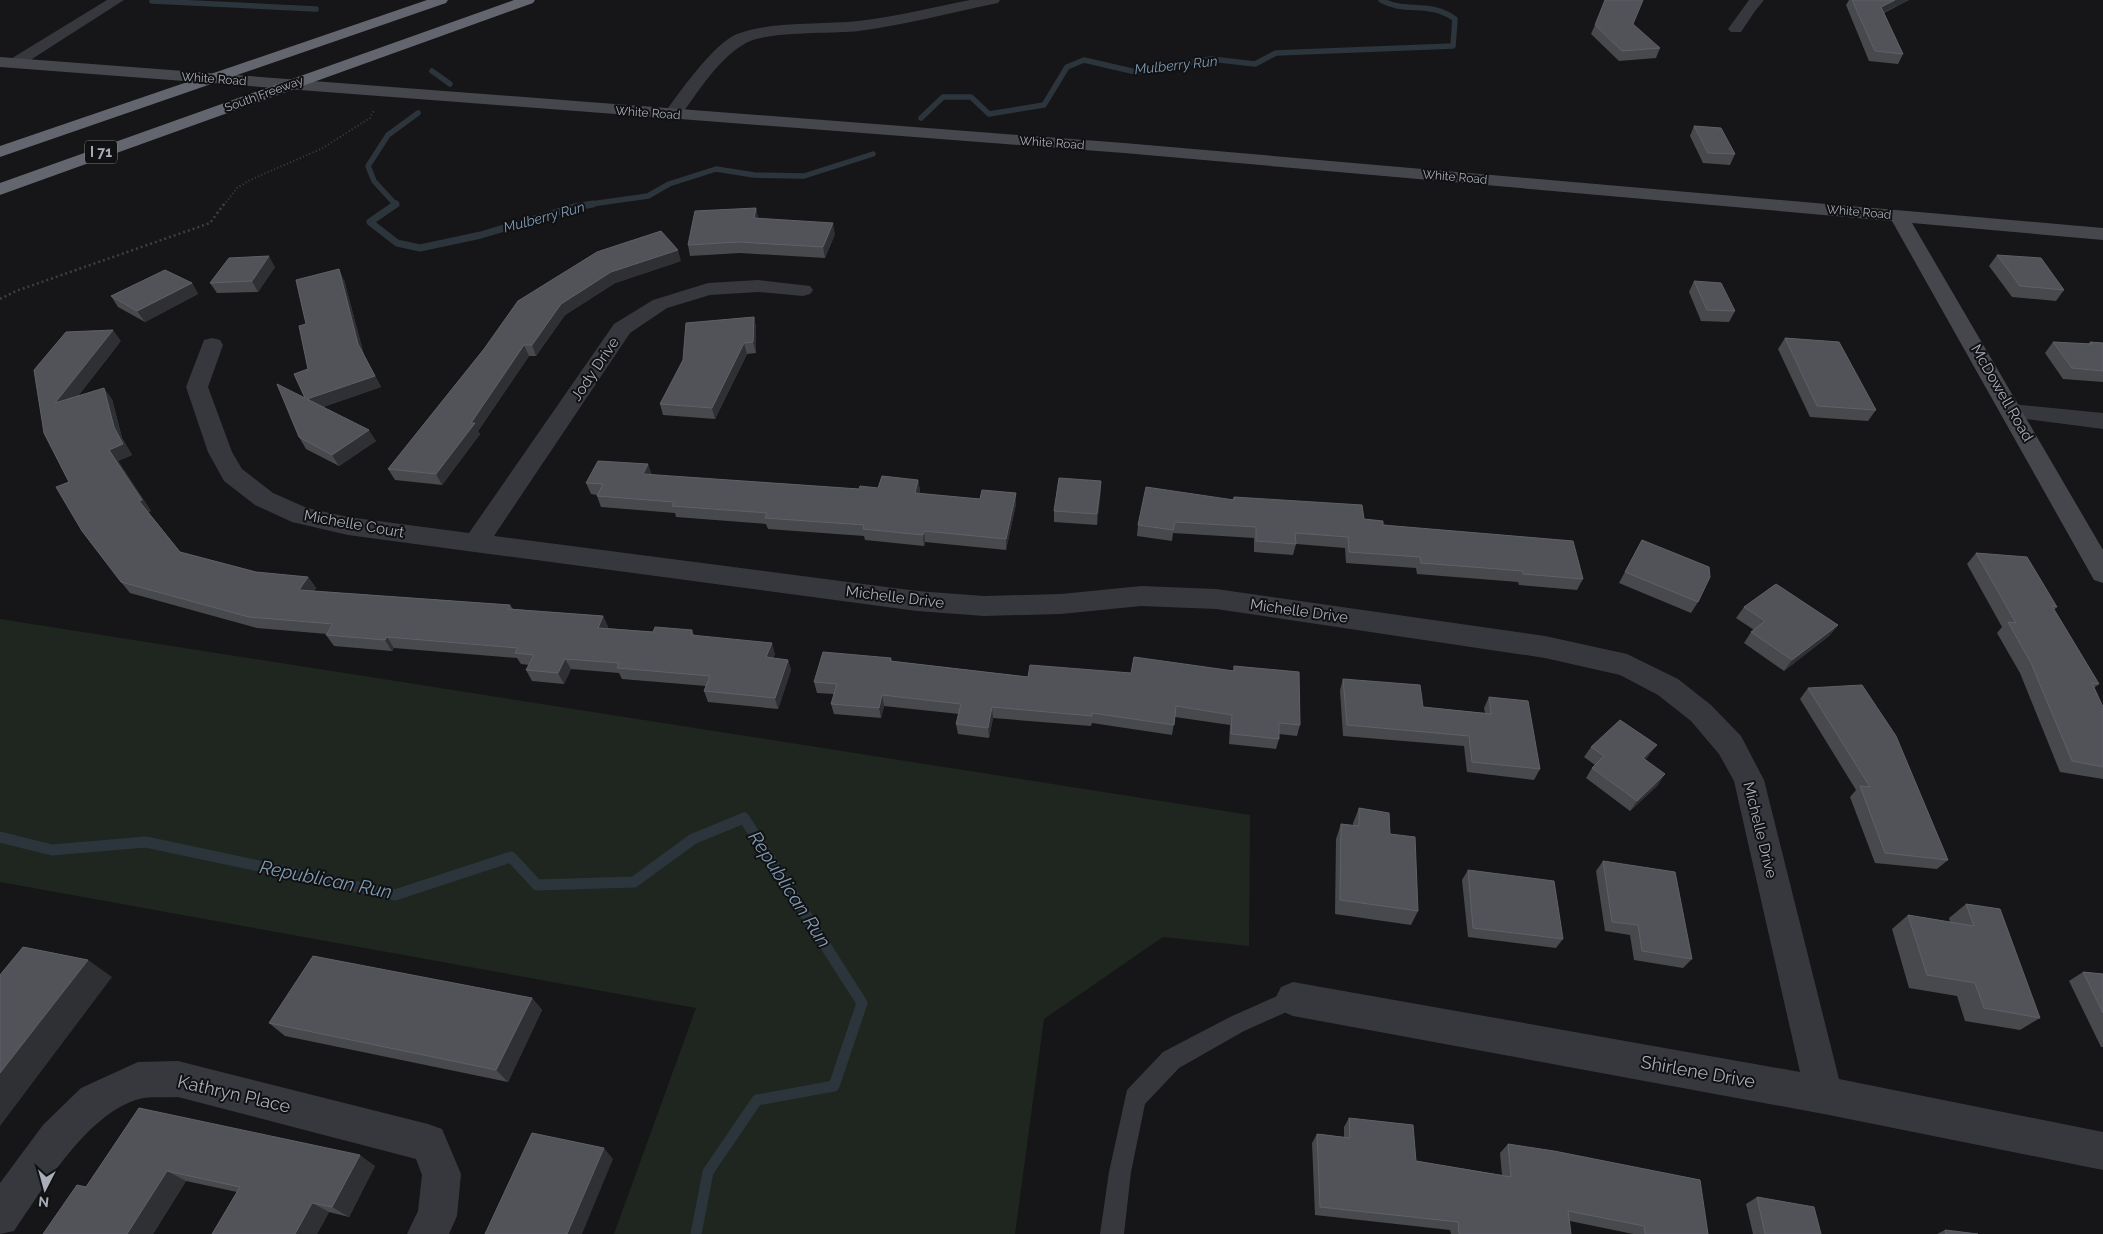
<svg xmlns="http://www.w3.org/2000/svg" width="2103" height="1234" viewBox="0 0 2103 1234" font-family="Raleway,sans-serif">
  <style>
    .green { fill: #1e261f }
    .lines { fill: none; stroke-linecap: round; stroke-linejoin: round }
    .stream-far2 { stroke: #2c353c; stroke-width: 5.5 }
    .stream-far1 { stroke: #2c353c; stroke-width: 7 }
    .stream { stroke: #2c353c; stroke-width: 11 }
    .path-far1 { stroke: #3d3f44; stroke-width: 2; stroke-dasharray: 1 2.5; stroke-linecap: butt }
    .path { stroke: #3d3f44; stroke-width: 2.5; stroke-dasharray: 2 3; stroke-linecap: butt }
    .lane { fill: #37383d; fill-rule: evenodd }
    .street { fill: #37383d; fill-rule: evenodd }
    .secondary { fill: #45474d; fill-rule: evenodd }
    .highway { fill: #63666e; fill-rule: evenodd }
    .wall { fill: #47494d }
    .shaded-wall { fill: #2f3033 }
    .building { fill: #525359; stroke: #5f6168 }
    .labels { text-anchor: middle; stroke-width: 4; stroke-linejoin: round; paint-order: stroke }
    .far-street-label { font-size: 12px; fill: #a8adb8; stroke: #111113 }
    .far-water-label { font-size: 14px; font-style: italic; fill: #7f9bb3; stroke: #111113 }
    .shield { fill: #111113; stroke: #7b7e86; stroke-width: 1 }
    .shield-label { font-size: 14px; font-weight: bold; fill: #a8adb8 }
    .street-label { font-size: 15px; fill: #a8adb8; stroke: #111113 }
    .near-street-label { font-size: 18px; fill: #a8adb8; stroke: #111113 }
    .near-water-label { font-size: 19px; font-style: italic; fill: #7f9bb3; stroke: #111113 }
  </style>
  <rect width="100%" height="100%" fill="#161618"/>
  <polygon class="green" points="0,619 1250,815 1249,946 1163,937 1044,1019 1015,1234 614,1234 696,1008 0,882"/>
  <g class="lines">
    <g class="stream-far2">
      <polyline points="152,1 316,9"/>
      <polyline points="432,71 450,84"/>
      <path d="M921,118L943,97H971L989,114L1044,105L1067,67L1084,60L1136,72L1211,59L1255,64L1276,53L1453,46L1455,19C1429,0 1406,14 1381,0"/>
      <polyline points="396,205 374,181 368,166 388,135 418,113"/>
      <polyline points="584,205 648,196 669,184 716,169 754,175 804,176 873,154"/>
    </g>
    <polyline class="stream-far1" points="396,204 370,222 397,243 420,248 481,235 574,207 593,204"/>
    <polyline class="stream" points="0,837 52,850 146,842 395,895 511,857 537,885 634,882 693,839 744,818 862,1003 834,1086 757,1100 708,1172 696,1234"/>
    <polyline class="path-far1" points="224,205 237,188 250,180 321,149 370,118 374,110"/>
    <polyline class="path" points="0,299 16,291 210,223 224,204"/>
    <polygon class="lane" points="1293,989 1300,992 1303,999 1300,1006 1244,1031 1179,1068 1145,1104 1131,1172 1124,1234 1100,1234 1109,1172 1127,1090 1163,1052 1230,1017"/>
    <g class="street">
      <polygon points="107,0 124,0 21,66 9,66 7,63 9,60"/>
      <path d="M970,0H1000L998,3L993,4C949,13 904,25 859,31C833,34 766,31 746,43C717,59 698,93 678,119L672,120L666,119L663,115C679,93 713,44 737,34C770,21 822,25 858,21C895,17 933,7 970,0Z"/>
      <polygon points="1749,0 1764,0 1755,11 1741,32 1731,32 1728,29"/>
      <polygon points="758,280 810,286 813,290 810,294 803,296 758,292 710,295 667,308 630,333 494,536 917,591 984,596 1061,594 1141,586 1216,589 1545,636 1627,654 1678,679 1711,705 1741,736 1764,780 1839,1079 2103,1132 2103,1170 1824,1114 1293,1016 1281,1011 1275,999 1281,987 1293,982 1800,1072 1734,781 1719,754 1691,721 1658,695 1620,675 1545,658 1216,609 1141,606 1061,614 984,616 917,611 348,535 292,522 255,505 224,481 208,452 186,387 204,340 212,338 220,340 223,345 208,387 232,452 242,469 273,493 307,508 348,517 469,533 614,324 653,300 708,283"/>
      <polygon points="2012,404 2103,413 2103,429 2004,416 2000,411 2004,406"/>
      <path d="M178,1061L428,1124L442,1129L461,1174L457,1216L449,1234H407L418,1211L422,1175L416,1159L178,1097C166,1098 151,1096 139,1099C86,1114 44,1188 14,1231L0,1234V1183L43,1125L81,1088L138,1062Z"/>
    </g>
    <polygon class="secondary" points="0,57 1124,143 2103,228 2103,240 1912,223 2103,550 2103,583 2094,580 1892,221 1124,153 0,67"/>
    <g class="highway">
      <polygon points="427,0 448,0 446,3 0,157 0,146"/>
      <polygon points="514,0 535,0 533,3 0,195 0,183"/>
    </g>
  </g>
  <g class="wall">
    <polygon points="1849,0 1909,0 1884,13 1903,54 1898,64 1869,61 1846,5"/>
    <polygon points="1595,25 1660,48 1656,58 1619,61 1591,34"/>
    <polygon points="1694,126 1735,154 1730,165 1703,163 1690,136"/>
    <polygon points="756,208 758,219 835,234 825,258 740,253 690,256 688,245"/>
    <polygon points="1997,255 2064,290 2056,301 2012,297 1989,266"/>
    <polygon points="681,261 615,283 565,315 536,356 529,356 478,431 480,434 442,485 395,480 388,469 484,349 518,301"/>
    <polygon points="275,267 258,292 217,293 210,283"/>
    <polygon points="344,280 364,355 381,387 323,407 376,441 339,466 306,449 299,437 308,369 306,324"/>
    <polygon points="1694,281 1735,311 1729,322 1701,321 1689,292"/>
    <polygon points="192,283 198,294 145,322 118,307 111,296"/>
    <polygon points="754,317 756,328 756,353 747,354 715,419 663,415 660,404"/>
    <polygon points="1785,338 1876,410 1868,421 1810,417 1778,349"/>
    <polygon points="121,341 78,396 112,399 122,438 132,455 118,461 151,511 148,512 180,552 256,572 308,577 316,588 314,591 510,605 513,609 603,616 608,627 607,628 653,632 692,630 694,635 775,654 773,658 788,660 791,670 778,709 708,702 704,691 706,686 622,679 619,673 571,669 564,684 532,681 526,670 529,665 521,664 517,658 394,648 392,651 334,646 326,635 327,634 257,628 130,593 121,582 44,433"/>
    <polygon points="2053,342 2088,344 2090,342 2103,343 2103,382 2063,379 2045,353"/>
    <polygon points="652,475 859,489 878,488 918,480 920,491 919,493 1016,504 1006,550 925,542 924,546 865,540 864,536 768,529 766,524 676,517 675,513 601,507 597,496 597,495 591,494 586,483"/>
    <polygon points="1101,481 1097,525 1054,522 1054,511"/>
    <polygon points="1234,497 1364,519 1583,579 1577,590 1519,585 1518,582 1417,574 1416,568 1346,563 1345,548 1296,544 1293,555 1254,552 1254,538 1173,533 1172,541 1137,536 1138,525 1233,499"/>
    <polygon points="1642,540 1698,602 1691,613 1619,583"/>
    <polygon points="1976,553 2057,607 2054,610 2099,684 2094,688 2103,707 2103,779 2060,772 2020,673 1997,633 2002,627 1967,564"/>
    <polygon points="1744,607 1838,625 1829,636 1784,671 1744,643 1751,632 1754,630 1736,618"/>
    <polygon points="891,658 892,661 1028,677 1131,673 1233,671 1234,666 1300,725 1297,736 1279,734 1279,739 1276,749 1229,744 1230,725 1175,717 1172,735 1092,723 1091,726 993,718 989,738 958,734 956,724 959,714 884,706 881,718 834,714 831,704 834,694 817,693 814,682"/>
    <polygon points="1343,679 1423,707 1485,713 1484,708 1489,697 1540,769 1534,780 1467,772 1464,746 1343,736 1340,690"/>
    <polygon points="1808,688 1948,860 1937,869 1875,863 1850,797 1856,790 1800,699"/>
    <polygon points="1591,747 1649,755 1645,760 1658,785 1630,811 1586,778 1592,768 1595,765 1584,757"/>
    <polygon points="1359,808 1390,834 1418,911 1411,925 1335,914 1336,839 1341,824 1353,826 1353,823"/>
    <polygon points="1603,861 1692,959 1683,968 1634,960 1630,935 1605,931 1596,871"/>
    <polygon points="1468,870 1563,939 1556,948 1468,937 1462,880"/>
    <polygon points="1966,904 2040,1018 2020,1030 1965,1021 1957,996 1909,988 1892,929 1908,915 1950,922 1949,918"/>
    <polygon points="2083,972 2103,974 2103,1047 2101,1047 2069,981"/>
    <polygon points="532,998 542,1010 508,1082 285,1036 269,1023"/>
    <polygon points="139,1108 375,1166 349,1217 329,1212 317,1234 212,1234 237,1192 186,1181 153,1234 43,1234 86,1187"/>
    <polygon points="1349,1118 1416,1161 1502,1175 1500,1153 1508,1144 1708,1234 1633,1234 1570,1221 1571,1234 1451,1234 1450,1230 1315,1215 1312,1143 1317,1134 1344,1137 1344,1127"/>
    <polygon points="1757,1197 1821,1234 1753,1234 1746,1204"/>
    <polygon points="1945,1230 1978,1234 1937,1234"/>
  </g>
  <g class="shaded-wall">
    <polygon points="1895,0 1909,0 1876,16 1881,7"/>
    <polygon points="756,208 758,219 754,218"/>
    <polygon points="833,223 835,234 825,258 823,247"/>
    <polygon points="678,250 681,261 615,283 565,315 536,356 532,345 561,304 611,272"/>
    <polygon points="269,256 275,267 258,292 252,281"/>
    <polygon points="339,269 344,280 364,355 381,387 313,410 307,399 358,344"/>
    <polygon points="192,283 198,294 145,322 137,311"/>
    <polygon points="754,317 756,328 756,353 753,342"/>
    <polygon points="113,330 121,341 64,414 55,403"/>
    <polygon points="744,343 747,354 715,419 712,408"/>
    <polygon points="524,345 529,356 478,431 480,434 442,485 436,474"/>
    <polygon points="104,388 112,399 122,438 132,455 118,461 151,511 148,512 139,501 109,450 114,427"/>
    <polygon points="369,430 376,441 339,466 332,455"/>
    <polygon points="648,464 652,475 643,474"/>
    <polygon points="918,480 920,491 916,504 915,493"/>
    <polygon points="1101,481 1101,492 1097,525 1097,514"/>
    <polygon points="1016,493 1016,504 1006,550 1006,539"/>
    <polygon points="924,531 925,542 924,546 923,535"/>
    <polygon points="308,577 316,588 307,600 299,590"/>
    <polygon points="603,616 608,627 603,638 598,628"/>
    <polygon points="1838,625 1829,636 1784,671 1792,660"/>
    <polygon points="387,637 394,648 392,651 385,640"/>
    <polygon points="772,643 775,654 769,668 766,657"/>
    <polygon points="565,659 571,669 564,684 558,673"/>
    <polygon points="788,660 791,670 778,709 775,698"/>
    <polygon points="882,695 884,706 881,718 879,708"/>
    <polygon points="992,707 993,718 989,738 988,728"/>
    <polygon points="1657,745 1649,755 1636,769 1643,758"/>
    <polygon points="1665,774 1658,785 1630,811 1637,801"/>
    <polygon points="88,960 112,977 0,1126 0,1073"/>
    <polygon points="532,998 542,1010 508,1082 496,1070"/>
    <polygon points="604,1148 613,1159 582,1234 567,1234"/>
    <polygon points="360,1155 375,1166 349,1217 332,1207"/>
    <polygon points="167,1171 186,1181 153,1234 127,1234"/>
    <polygon points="312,1203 329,1212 317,1234 295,1234"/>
  </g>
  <g class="building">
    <polygon points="1605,0 1643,0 1633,24 1660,48 1622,51 1595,25"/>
    <polygon points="1852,0 1895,0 1881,7 1903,54 1875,51"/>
    <polygon points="1694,126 1721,128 1735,154 1708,153"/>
    <polygon points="756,208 754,218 833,223 823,247 738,242 688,245 695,211"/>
    <polygon points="661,231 678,250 611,272 561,304 532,345 524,345 471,423 475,423 436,474 388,469 484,349 518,301 597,252"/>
    <polygon points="1997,255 2041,258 2064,290 2020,286"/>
    <polygon points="269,256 252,281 210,283 229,258"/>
    <polygon points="339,269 358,344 375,376 307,399 369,430 332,455 299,437 277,384 305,398 294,374 308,369 299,326 306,324 296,280"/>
    <polygon points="165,270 192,283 137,311 111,296"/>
    <polygon points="1694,281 1721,283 1735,311 1707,310"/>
    <polygon points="754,317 753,342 744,343 712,408 660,404 683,360 686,323"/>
    <polygon points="113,330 55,403 104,388 114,427 123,444 109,450 142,500 139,501 180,552 256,572 308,577 299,590 510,605 508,609 603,616 598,628 653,632 655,627 692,630 691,635 772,643 766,657 788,660 775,698 704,691 710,676 617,668 619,663 565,659 558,673 526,670 534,655 515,653 518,648 387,637 385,640 326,635 333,624 249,617 121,582 82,531 56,487 69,482 44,433 34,370 66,332"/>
    <polygon points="1785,338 1839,342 1876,410 1817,406"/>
    <polygon points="2053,342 2092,344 2090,342 2103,343 2103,371 2072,368"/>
    <polygon points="598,461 648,464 643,474 859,489 860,486 878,488 882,476 918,480 915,493 980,499 982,490 1016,493 1006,539 924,531 923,535 863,529 864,525 765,518 767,513 672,506 674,502 597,496 603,484 586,483"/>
    <polygon points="1059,478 1101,481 1097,514 1054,511"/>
    <polygon points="1146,487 1234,500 1234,497 1362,505 1364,519 1383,521 1383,525 1573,541 1583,579 1523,574 1523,571 1421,563 1420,557 1349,552 1348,537 1295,533 1296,544 1256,541 1256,527 1175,522 1173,530 1138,525"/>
    <polygon points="1642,540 1709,567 1710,577 1698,602 1625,572"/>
    <polygon points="1976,553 2027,557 2057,607 2052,606 2099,684 2092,683 2103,707 2103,767 2072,761 2031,663 2008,622 2016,623"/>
    <polygon points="1776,584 1838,625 1792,660 1751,632 1765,621 1744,607"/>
    <polygon points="823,652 891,658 890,661 1028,677 1030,665 1131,673 1134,657 1234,671 1234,666 1299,672 1300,725 1279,723 1279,739 1231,734 1232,715 1176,706 1174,725 1092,713 1092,716 992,707 988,728 956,724 961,704 882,695 879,708 831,704 837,684 814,682"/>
    <polygon points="1343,679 1420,685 1423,707 1491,714 1489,697 1528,701 1540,769 1472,762 1469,736 1347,725"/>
    <polygon points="1862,685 1896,736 1948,860 1885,853 1860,786 1870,787 1808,688"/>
    <polygon points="1620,720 1657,745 1643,758 1665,774 1637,801 1592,768 1604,756 1591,747"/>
    <polygon points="1359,808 1389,813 1390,834 1415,837 1418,911 1340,900 1341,824 1359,826"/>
    <polygon points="1603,861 1675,872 1692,959 1642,951 1638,925 1612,922"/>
    <polygon points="1468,870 1554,881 1563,939 1473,928"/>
    <polygon points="1966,904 2000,909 2040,1018 1984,1008 1975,983 1927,975 1908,915 1974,926"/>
    <polygon points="23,947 88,960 0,1073 0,975"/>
    <polygon points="313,956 532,998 496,1070 269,1023"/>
    <polygon points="2083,972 2103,974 2103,1013"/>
    <polygon points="139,1108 360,1155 332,1207 312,1203 295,1234 212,1234 240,1187 167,1171 127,1234 43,1234 77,1185 86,1187"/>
    <polygon points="1349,1118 1413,1125 1416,1161 1511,1177 1508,1144 1554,1151 1700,1180 1708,1234 1645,1234 1644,1226 1568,1211 1571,1234 1459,1234 1458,1222 1320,1207 1317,1134 1350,1138"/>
    <polygon points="532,1133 604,1148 567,1234 485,1234"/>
    <polygon points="1757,1197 1814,1207 1821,1234 1765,1234"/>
    <polygon points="1945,1230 1978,1234 1946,1234"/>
  </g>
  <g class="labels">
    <g class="far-street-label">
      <text transform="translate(214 79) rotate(4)" y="4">White Road</text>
      <text transform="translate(264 94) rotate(-20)" y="4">South Freeway</text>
      <text transform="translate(648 113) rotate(4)" y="4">White Road</text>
      <text transform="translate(1052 143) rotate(4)" y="4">White Road</text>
      <text transform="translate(1455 177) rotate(5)" y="4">White Road</text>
      <text transform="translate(1859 212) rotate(5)" y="4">White Road</text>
    </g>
    <g class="far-water-label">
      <text transform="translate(1176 65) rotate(-6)" y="5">Mulberry Run</text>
      <text transform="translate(544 217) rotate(-15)" y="5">Mulberry Run</text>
    </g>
    <rect class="shield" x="85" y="140.5" width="32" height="23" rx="4"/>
    <g class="shield-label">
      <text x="101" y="157">I 71</text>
    </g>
    <g class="street-label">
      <text transform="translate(595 369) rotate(-56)" y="5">Jody Drive</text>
      <text transform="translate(2002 393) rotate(60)" y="5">McDowell Road</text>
      <text transform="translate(354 524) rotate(10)" y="5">Michelle Court</text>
      <text transform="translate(895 597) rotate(7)" y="5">Michelle Drive</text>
      <text transform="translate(1299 611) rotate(8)" y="5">Michelle Drive</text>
      <text transform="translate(1760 830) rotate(76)" y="5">Michelle Drive</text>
    </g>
    <g class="near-street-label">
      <text transform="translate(1698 1072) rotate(10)" y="6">Shirlene Drive</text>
      <text transform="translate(234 1094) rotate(13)" y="6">Kathryn Place</text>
    </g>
    <g class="near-water-label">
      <text transform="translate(326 879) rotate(11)" y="7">Republican Run</text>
      <text transform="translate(790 889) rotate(57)" y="7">Republican Run</text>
    </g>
  </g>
  <g transform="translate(45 1189) rotate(186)" stroke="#111113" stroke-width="4" paint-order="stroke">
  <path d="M0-4L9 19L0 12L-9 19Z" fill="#a8adb8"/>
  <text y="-8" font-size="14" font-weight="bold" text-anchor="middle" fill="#a8adb8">N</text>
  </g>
</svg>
